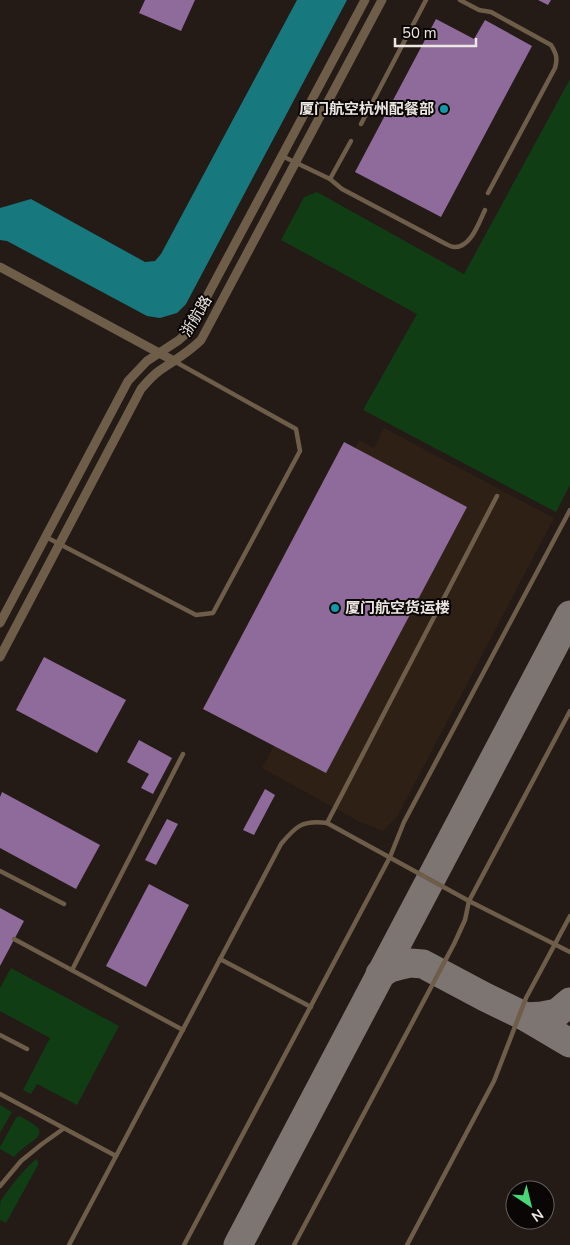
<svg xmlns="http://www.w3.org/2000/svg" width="570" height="1245" viewBox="0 0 570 1245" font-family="'Nunito Sans','Noto Sans SC',sans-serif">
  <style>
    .industrial { fill: #2f2015 }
    .green { fill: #113d15 }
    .water { fill: #17787e }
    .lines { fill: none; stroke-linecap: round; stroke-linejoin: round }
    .taxiway { stroke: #7d7571; stroke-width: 29 }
    .building { fill: #8e6b9b }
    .service { stroke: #6e5d49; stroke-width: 4.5 }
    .minor { stroke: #6e5d49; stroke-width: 9 }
    .culture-dot { fill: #0f9aa8; stroke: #0a0605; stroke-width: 2 }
    .labels { text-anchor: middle; stroke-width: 4; stroke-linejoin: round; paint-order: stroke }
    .poi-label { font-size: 15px; font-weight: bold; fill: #ede7e3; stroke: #0a0605; text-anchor: end }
    .street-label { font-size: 15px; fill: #ede7e3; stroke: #0a0605 }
  </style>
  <rect width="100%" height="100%" fill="#241a16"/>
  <polygon class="industrial" points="384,428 554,518 397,817 383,831 360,822 262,768 274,746 203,709 344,442 355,448 359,440 374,448"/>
  <g class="green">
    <polygon points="570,79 570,485 556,512 363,410 417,314 281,240 304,197 317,192 464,274"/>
    <polygon points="11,968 119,1026 77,1105 37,1084 31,1094 23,1090 50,1038 0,1011 0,988"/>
    <polygon points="0,1105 12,1112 0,1133"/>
    <path d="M19,1116C24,1118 29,1121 33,1124C48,1133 34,1140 26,1146C21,1149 18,1153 14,1157L0,1149V1147L16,1118Z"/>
    <path d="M36,1159L38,1162V1165L6,1223L0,1220V1206L1,1204L0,1202C11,1186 22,1171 36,1159Z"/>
  </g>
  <polygon class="water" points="297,0 347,0 186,304 177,313 160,318 147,316 7,241 0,240 0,208 31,199 145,262 155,261 161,254"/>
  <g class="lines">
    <g class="taxiway">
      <polyline points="380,974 390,968 401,965 410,963 423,964 485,997 526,1017 570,1043"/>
      <polyline points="526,1017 542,1016 557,1013 570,1002"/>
      <polyline points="238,1245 570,615"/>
    </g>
  </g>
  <g class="building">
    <polygon points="145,0 195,0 181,31 139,13"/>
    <polygon points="538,0 551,0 548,5"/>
    <polygon points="436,19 474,39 485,20 532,46 441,217 355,172"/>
    <polygon points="344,442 467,507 326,773 203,709"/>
    <polygon points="44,657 126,700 97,753 16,710"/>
    <polygon points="139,740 172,758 153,794 141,788 149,774 127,762"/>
    <polygon points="265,789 275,795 254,835 243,830"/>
    <polygon points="2,792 100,845 76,889 0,848 0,797"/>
    <polygon points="167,819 178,824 156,865 145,860"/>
    <polygon points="149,884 189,905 146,987 106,966"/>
    <polygon points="0,908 24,921 0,966"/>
  </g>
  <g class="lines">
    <g class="service">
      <path d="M460,0L479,10L491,12L551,45C556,53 558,58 555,68L488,193"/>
      <polyline points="361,124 426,0"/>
      <path d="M282,156L330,179L342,189L446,244C448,245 451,247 454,247C471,248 479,222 485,210"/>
      <polyline points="330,179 351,141"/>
      <polyline points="46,537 196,615 213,613 300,451 296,429 174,361"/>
      <polyline points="327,823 497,496"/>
      <polyline points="0,871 64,904"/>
      <polyline points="14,939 183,1030"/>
      <polyline points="220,959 311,1007"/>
      <polyline points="72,970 183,754"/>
      <polyline points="0,1035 27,1049"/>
      <polyline points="0,1094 116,1156"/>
      <polyline points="0,1186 21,1161 42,1144 63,1129"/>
      <path d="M69,1245L281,844C296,826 302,820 327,823L469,901L570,952"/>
      <polyline points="184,1245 390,857 404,822 570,510"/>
      <polyline points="294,1245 454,944 465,920 469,901 570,711"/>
      <polyline points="407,1245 494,1081 526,998 570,916"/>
    </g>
    <g class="minor">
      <polyline points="0,267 174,361"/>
      <polyline points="0,623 128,381 147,361 179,340 188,332 365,0"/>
      <path d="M0,657L141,389C147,382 152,376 159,371C173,361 188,353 201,340L382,0"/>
    </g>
  </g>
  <g class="culture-dot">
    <circle cx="444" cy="109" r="5"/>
    <circle cx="335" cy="608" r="5"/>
  </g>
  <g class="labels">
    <g class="poi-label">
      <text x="434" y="114">厦门航空杭州配餐部</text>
      <text x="345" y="613" text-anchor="start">厦门航空货运楼</text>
    </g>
    <g class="street-label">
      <text transform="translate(196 316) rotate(-59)" y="5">浙航路</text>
    </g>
  </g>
  <g transform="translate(530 1205) rotate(145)"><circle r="24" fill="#0a0605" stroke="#65605e"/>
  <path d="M0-4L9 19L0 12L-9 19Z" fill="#4ad777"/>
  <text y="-8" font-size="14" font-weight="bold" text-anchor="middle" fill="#ede7e3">N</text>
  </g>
  <path d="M395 38v8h81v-8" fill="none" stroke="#ede7e3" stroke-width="2.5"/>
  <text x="402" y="38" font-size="15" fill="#ede7e3" stroke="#0a0605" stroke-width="4" paint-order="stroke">50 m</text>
</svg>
